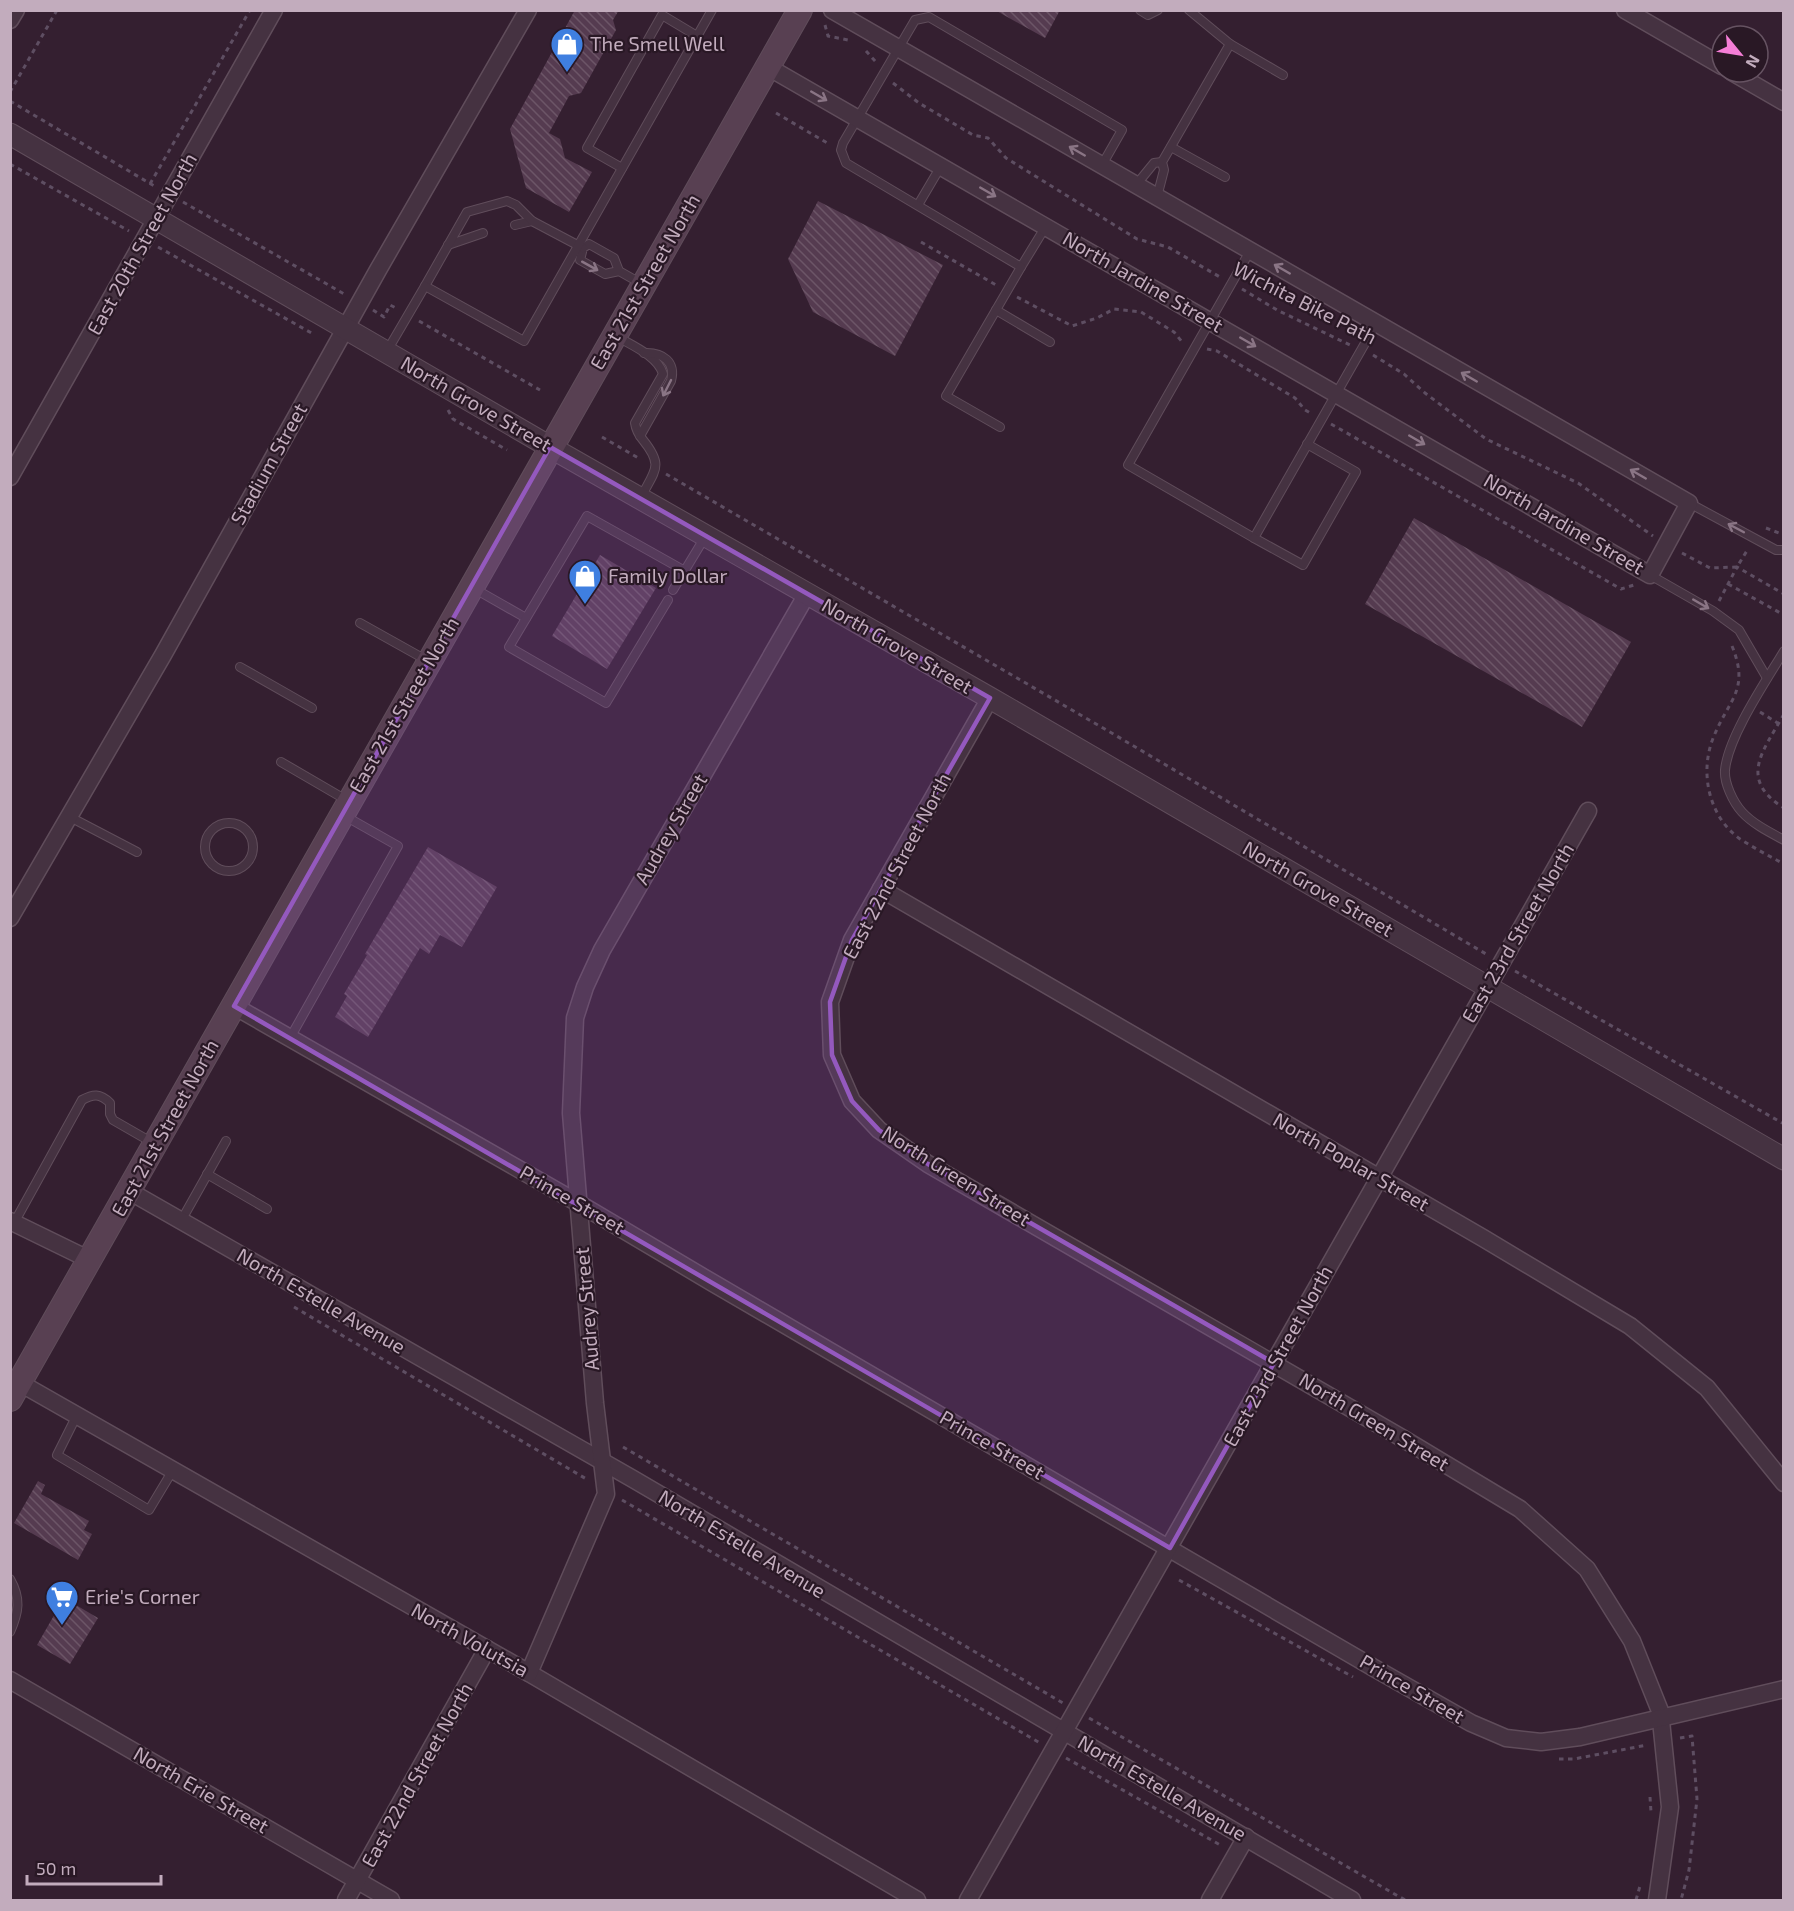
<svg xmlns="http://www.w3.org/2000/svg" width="1794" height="1911" viewBox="0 0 1794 1911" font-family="'Exo 2',sans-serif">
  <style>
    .building { fill: url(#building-back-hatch) }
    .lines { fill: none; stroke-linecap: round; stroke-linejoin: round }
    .service-casing { stroke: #604d5b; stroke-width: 10 }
    .minor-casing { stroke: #604d5b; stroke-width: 19 }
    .tertiary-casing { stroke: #604d5b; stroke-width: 23 }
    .secondary-casing { stroke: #604d5b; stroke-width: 26 }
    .path { stroke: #5e4e62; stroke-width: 3; stroke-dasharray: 4.5 4.5; stroke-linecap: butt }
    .service { stroke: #453241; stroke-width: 8 }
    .minor { stroke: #453241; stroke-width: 16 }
    .tertiary { stroke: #453241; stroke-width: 21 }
    .secondary { stroke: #584052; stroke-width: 24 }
    .oneway { stroke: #8a7585 }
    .marked { fill: #9459be; fill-opacity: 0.2; stroke: #9459be; stroke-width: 4.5; stroke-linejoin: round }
    .labels { text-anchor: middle; stroke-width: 4.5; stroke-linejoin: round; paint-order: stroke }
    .poi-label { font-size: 20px; fill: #c2acbd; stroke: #291825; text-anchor: start }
    .street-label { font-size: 20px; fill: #c2acbd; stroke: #291825 }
  </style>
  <defs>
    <pattern id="building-back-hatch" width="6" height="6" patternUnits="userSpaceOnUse" patternTransform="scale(1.5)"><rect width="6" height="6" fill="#553b50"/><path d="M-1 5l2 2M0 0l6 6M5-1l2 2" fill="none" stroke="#6c5567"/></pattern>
  </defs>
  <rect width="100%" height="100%" fill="#341f30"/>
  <g class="building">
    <polygon points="575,10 619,10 613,20 616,30 581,93 569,96 549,133 560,139 565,158 592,172 569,212 526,188 510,129"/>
    <polygon points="995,10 1060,10 1045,38"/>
    <polygon points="818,201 943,265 895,356 813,312 788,259"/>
    <polygon points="1414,518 1631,642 1582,727 1365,604"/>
    <polygon points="600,555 656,588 607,669 552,636"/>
    <polygon points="428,847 497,887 462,947 440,935 429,954 420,948 368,1037 335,1017 347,996 344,994 367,955 365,954"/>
    <polygon points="38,1481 45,1485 41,1494 89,1521 84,1530 92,1534 78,1560 14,1523"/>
    <polygon points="64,1598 98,1618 70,1664 37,1645"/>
  </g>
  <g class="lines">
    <defs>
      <g id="service">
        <polyline points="1140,10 1148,15 1158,10"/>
        <polyline points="1230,44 1283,75"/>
        <polyline points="1171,147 1225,177"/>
        <polyline points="622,168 587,148 662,15 697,36"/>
        <polyline points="1136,185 1154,163 1162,162"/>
        <polyline points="1157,197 1164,170 1162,162 1230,44 1189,10"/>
        <polyline points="918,205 941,166"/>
        <polyline points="515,225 532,221"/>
        <polyline points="1046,226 1021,267 846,163 841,150 843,143 915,20 929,17 1122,130 1102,165"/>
        <polyline points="448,245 483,233"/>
        <polyline points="1250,251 1128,465 1254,538 1376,324"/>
        <polyline points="619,271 605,274 580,260 583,248 589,244 614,258 619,271 642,284"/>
        <polyline points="425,286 467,212 507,201 516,205 532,221 583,248"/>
        <polyline points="996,310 1050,342"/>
        <path d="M616,336C631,345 658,356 663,374L635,423C636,430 638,434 643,440C664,466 655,470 641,497"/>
        <polyline points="387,351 425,286 524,341 712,10"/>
        <polyline points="1000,427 946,396 1021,267"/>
        <path d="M640,436L671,381C676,362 663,352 644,353"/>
        <polyline points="1689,503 1776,550 1784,550"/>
        <polyline points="1254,538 1303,565 1356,472 1307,444"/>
        <polyline points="1650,575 1713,611 1739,630 1767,678"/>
        <polyline points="475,589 526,618"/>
        <polyline points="673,590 705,537"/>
        <polyline points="668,600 606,703 509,647 587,516 685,571"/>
        <polyline points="360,623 428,661"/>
        <path d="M1784,651C1766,681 1728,737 1725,770C1724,783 1733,802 1742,812C1753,824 1769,832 1784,840"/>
        <polyline points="240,667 312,708"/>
        <polyline points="281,762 348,801"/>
        <polyline points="70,817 137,852"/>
        <circle cx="229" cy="847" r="24"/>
        <polyline points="290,1038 398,846 345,816"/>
        <polyline points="207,1174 267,1209"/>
        <polyline points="181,1221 226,1141"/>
        <path d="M14,1223L82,1100C93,1094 100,1093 110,1103V1114L113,1120L153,1143"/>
        <polyline points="77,1415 57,1455 149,1510 173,1470"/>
        <path d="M10,1579C21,1598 19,1612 10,1632"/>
      </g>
      <g id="minor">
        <polyline points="1625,10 1722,66"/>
        <polyline points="10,20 16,10"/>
        <polyline points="768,67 1650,575 1689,503 832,10"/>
        <polyline points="1732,72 1784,102"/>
        <polyline points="10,477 274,10"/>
        <polyline points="990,698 852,940 830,1002 832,1055 852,1101 879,1130 928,1164 1402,1438 1520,1509 1587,1569 1632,1641 1660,1711 1670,1807 1657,1900"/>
        <polyline points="881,889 1483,1238 1630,1326 1707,1388 1784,1483"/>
        <polyline points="10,918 163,655 378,270 528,10"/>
        <polyline points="234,1006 578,1203 713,1283 1374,1668 1471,1723 1506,1738 1541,1742 1580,1737 1784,1689"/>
        <polyline points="129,1191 633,1479 1352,1900"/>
        <polyline points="10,1221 90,1260"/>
        <polyline points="20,1383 529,1673 917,1900"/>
        <polyline points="529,1673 606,1494 595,1403 571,1113 575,1018 585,987 602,950 807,594"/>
        <polyline points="10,1680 391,1900"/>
        <polyline points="346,1900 487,1649"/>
        <polyline points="968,1900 1588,811"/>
        <polyline points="1210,1900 1246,1837"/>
      </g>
      <polyline id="tertiary" points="10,134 550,447 990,698 1784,1159"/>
      <polyline id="secondary" points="10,1399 800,10"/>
    </defs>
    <use href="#service" class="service-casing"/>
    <use href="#minor" class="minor-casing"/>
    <use href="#tertiary" class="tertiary-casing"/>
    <use href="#secondary" class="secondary-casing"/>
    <g class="path">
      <polyline points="825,25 828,36 848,40"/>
      <polyline points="866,51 876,62"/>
      <polyline points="893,83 919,103 973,135 988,138 1006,158 1137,239 1168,247 1220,277"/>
      <polyline points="10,92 57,10"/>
      <polyline points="10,101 156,187"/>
      <polyline points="776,113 829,144"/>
      <polyline points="10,164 129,231"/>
      <polyline points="150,184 250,10"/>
      <polyline points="183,202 346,295"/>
      <polyline points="921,242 996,285"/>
      <polyline points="158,247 315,335"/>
      <polyline points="1242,289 1277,310 1350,345"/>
      <polyline points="1017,297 1072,326 1097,318 1114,309 1141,312 1174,332 1183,343"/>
      <polyline points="373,310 384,317 390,305 398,309"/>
      <polyline points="419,321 540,390"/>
      <polyline points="1207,349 1217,351 1295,398 1305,410 1312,414"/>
      <polyline points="1373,355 1404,374 1425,393 1486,439 1578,483 1653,536"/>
      <polyline points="448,410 453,419 507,450"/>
      <polyline points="1331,424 1621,589 1634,585"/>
      <polyline points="602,437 640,459"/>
      <polyline points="666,474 1115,735 1486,954"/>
      <polyline points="1766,528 1784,535"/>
      <polyline points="1682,553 1710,568 1737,567 1748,549"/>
      <polyline points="1728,584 1784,615"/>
      <polyline points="1719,601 1737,567 1784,594"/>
      <path d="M1732,646C1750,690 1729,699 1714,736C1699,771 1708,816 1740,839C1754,848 1769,856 1784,864"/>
      <polyline points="1760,712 1784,727"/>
      <path d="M1784,714C1764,750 1737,779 1784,808"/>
      <polyline points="1515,971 1784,1124"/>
      <polyline points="294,1307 588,1480"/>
      <polyline points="623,1447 1063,1703"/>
      <polyline points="622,1500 1040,1743"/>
      <polyline points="1179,1580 1353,1677"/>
      <polyline points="1089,1718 1405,1900"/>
      <polyline points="1680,1738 1692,1736 1697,1799 1689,1870 1681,1900"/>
      <polyline points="1066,1758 1222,1846"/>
      <polyline points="1559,1759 1574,1759 1647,1745"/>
      <polyline points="1650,1797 1651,1812"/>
      <polyline points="1636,1900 1640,1886"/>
    </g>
    <use href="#service" class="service"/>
    <use href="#minor" class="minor"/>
    <use href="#tertiary" class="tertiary"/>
    <use href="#secondary" class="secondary"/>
  </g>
  <defs><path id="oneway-shaft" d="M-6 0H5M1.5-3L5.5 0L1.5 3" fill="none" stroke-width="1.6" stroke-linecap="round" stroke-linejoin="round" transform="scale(1.5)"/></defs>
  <g class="oneway">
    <use href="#oneway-shaft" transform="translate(819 96) rotate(30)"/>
    <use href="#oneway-shaft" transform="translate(1077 151) rotate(-150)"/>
    <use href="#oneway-shaft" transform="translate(988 192) rotate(30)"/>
    <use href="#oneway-shaft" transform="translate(590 266) rotate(29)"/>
    <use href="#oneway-shaft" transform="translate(1282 269) rotate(-150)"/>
    <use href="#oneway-shaft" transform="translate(1248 342) rotate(30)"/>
    <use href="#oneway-shaft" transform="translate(1469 377) rotate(-150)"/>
    <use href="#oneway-shaft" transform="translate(667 388) rotate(117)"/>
    <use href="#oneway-shaft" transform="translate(1417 440) rotate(30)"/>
    <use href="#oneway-shaft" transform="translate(1638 474) rotate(-150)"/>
    <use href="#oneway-shaft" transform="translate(1736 528) rotate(-152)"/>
    <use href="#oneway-shaft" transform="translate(1701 604) rotate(30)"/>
  </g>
  <path class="marked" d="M550,447L990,698L852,940L830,1002L832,1055L852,1101L879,1130L928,1164L1274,1363L1170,1548L234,1006Z"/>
  <defs>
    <symbol id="shop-pin" viewBox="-11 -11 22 30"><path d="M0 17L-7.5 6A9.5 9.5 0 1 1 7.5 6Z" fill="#3f7fe0" stroke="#291825"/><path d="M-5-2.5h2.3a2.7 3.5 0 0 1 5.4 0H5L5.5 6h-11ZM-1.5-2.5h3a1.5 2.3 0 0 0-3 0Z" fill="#fff"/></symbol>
    <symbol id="supermarket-pin" viewBox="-11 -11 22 30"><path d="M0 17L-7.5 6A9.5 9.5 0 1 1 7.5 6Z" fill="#3f7fe0" stroke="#291825"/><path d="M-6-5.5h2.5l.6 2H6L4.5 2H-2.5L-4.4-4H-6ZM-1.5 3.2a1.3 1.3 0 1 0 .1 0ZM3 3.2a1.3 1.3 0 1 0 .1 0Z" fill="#fff"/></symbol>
  </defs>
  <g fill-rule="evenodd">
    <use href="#shop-pin" x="548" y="25" width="38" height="52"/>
    <use href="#shop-pin" x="566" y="557" width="38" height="52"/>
    <use href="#supermarket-pin" x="43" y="1578" width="38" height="52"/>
  </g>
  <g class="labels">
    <g class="poi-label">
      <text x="590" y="51">The Smell Well</text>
      <text x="608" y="583">Family Dollar</text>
      <text x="85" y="1604">Erie's Corner</text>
    </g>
    <g class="street-label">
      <text transform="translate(142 244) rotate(-61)" y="7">East 20th Street North</text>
      <text transform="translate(645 282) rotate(-60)" y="7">East 21st Street North</text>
      <text transform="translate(1143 282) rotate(30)" y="7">North Jardine Street</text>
      <text transform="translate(1305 303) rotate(27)" y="7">Wichita Bike Path</text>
      <text transform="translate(476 404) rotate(30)" y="7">North Grove Street</text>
      <text transform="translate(269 464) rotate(-61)" y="7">Stadium Street</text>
      <text transform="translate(1564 524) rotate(30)" y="7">North Jardine Street</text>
      <text transform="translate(897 646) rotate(30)" y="7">North Grove Street</text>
      <text transform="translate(404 705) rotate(-60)" y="7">East 21st Street North</text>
      <text transform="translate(671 829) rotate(-60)" y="7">Audrey Street</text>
      <text transform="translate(897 866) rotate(-62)" y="7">East 22nd Street North</text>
      <text transform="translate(1318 889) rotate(30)" y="7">North Grove Street</text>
      <text transform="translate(1518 933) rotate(-60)" y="7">East 23rd Street North</text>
      <text transform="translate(165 1128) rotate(-61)" y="7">East 21st Street North</text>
      <text transform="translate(1351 1162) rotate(30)" y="7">North Poplar Street</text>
      <text transform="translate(956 1176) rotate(32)" y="7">North Green Street</text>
      <text transform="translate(572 1200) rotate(30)" y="7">Prince Street</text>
      <text transform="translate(321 1301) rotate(30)" y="7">North Estelle Avenue</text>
      <text transform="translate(587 1309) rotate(-95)" y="7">Audrey Street</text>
      <text transform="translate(1278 1356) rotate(-61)" y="7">East 23rd Street North</text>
      <text transform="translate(1374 1422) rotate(31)" y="7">North Green Street</text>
      <text transform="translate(992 1445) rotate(30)" y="7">Prince Street</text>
      <text transform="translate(742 1544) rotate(31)" y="7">North Estelle Avenue</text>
      <text transform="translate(470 1640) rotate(29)" y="7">North Volutsia</text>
      <text transform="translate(1412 1689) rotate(30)" y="7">Prince Street</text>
      <text transform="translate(417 1775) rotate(-61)" y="7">East 22nd Street North</text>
      <text transform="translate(1162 1788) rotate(30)" y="7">North Estelle Avenue</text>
      <text transform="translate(201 1790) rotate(30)" y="7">North Erie Street</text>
    </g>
  </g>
  <rect width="1794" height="1911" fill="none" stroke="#c2acbd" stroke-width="24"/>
  <g transform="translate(1740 54) rotate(120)"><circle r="28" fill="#291825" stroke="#665362" stroke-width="1.5"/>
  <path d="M0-4.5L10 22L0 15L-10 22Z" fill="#f57ed7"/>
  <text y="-9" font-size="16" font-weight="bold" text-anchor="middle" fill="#c2acbd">N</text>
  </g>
  <path d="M27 1875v9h134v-9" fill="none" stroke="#c2acbd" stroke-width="3"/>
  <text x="36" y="1875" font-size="18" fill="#c2acbd" stroke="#291825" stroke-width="4.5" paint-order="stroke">50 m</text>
</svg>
